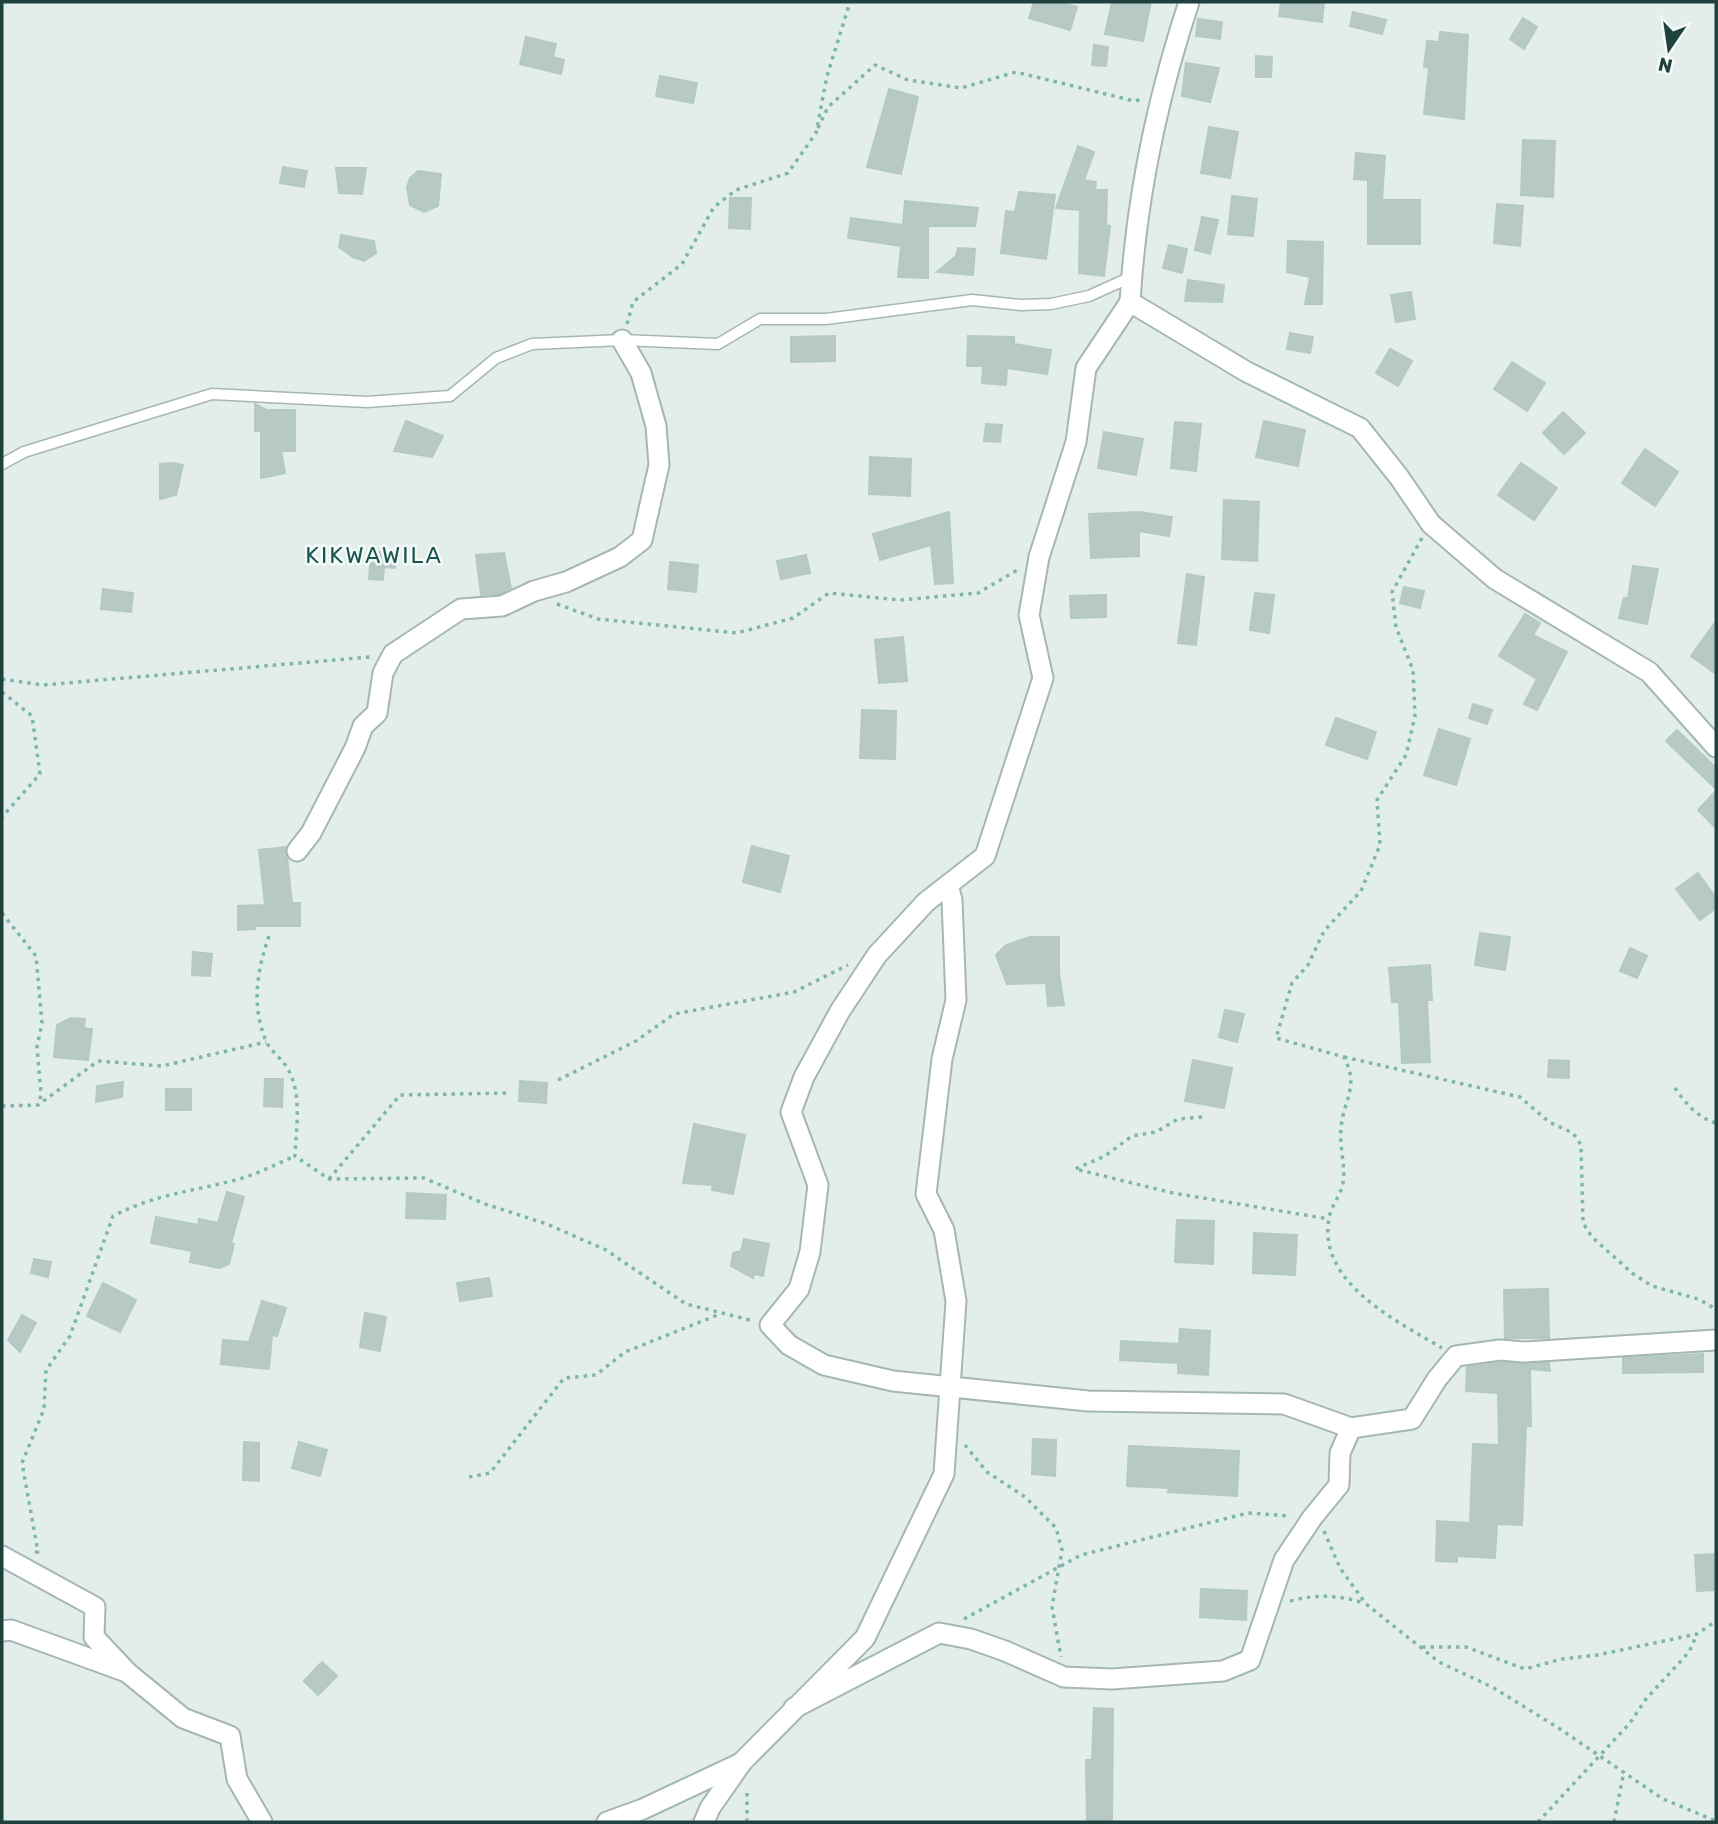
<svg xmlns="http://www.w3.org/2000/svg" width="1718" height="1824" viewBox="0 0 1718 1824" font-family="Rubik,sans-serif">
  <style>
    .building { fill: #b8c9c5; stroke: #b4c9c4; stroke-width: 2 }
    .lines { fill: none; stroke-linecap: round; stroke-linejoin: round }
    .service-casing { stroke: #a5b7b4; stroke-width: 13 }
    .minor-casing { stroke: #a5b7b4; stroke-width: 23 }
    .path { stroke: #80b5ad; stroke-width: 3.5; stroke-dasharray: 3.5 5; stroke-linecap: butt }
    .service { stroke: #fff; stroke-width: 10 }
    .minor { stroke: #fff; stroke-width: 19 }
    .labels { text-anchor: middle; stroke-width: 5; stroke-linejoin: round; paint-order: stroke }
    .quarter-label { font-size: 23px; letter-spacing: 2px; fill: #1a5651; stroke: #f4faf8 }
  </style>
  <rect width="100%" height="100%" fill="#e3eeeb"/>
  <g class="building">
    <polygon points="1034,2 1060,2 1077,7 1070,30 1029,18"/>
    <polygon points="1112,2 1151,2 1143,41 1105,34"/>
    <polygon points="1281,2 1324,2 1322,22 1279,16"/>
    <polygon points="1353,12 1386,20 1382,34 1350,26"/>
    <polygon points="1523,18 1537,27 1524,49 1510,39"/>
    <polygon points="1198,19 1222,22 1220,39 1196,36"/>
    <polygon points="1440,32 1468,35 1464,119 1424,114 1429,68 1424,67 1427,41 1439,42"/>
    <polygon points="526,37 556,44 553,57 564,60 561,74 520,64"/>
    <polygon points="1094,45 1108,47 1106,66 1092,65"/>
    <polygon points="1256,56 1272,57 1271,77 1256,77"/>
    <polygon points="1186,63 1219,68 1210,102 1182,96"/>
    <polygon points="660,76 697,83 693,103 656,96"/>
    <polygon points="889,89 918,97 901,174 867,167"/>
    <polygon points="1209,127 1238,132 1230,178 1201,173"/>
    <polygon points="1523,140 1555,141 1553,197 1521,195"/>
    <polygon points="1078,146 1094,152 1084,180 1096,182 1095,190 1107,190 1106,225 1110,226 1104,276 1079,273 1080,210 1056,208"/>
    <polygon points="1356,153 1385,156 1382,200 1420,200 1420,244 1368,244 1368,180 1354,179"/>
    <polygon points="283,167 307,171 304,187 280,183"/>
    <polygon points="336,168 366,168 362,194 339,193"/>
    <polygon points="418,171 441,174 438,206 424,212 410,205 407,187 410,178"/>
    <polygon points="1019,192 1055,195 1046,259 1001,253 1006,211 1015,212"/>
    <polygon points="1232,196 1257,199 1253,236 1228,234"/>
    <polygon points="730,198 751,198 750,229 729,228"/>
    <polygon points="905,201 978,208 975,226 928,226 928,278 898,277 901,246 848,238 851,218 903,225"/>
    <polygon points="1497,204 1523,206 1520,246 1494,243"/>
    <polygon points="1202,217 1218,220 1210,254 1195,250"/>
    <polygon points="341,235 374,241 376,253 364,261 353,257 339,247"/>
    <polygon points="1288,241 1323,242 1322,304 1305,304 1310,277 1287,272"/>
    <polygon points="1169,245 1187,249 1182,273 1163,268"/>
    <polygon points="958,248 975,249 973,275 937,272 956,256"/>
    <polygon points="1188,280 1224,285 1222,302 1185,301"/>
    <polygon points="1411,292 1415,319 1396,322 1391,295"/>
    <polygon points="1290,333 1313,337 1310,353 1287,349"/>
    <polygon points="835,336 835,361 791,362 791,337"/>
    <polygon points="968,336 1014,337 1014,344 1051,350 1047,374 1007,368 1006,385 982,383 983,366 967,366"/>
    <polygon points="1390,349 1412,361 1398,386 1376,373"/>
    <polygon points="1512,362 1545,383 1527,411 1494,389"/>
    <polygon points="255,404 266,410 295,410 295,451 281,451 285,473 261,478 261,431 255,431"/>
    <polygon points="1563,412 1585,433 1564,454 1543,433"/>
    <polygon points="406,421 443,436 432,457 394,451"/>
    <polygon points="1264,421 1305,430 1298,466 1256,457"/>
    <polygon points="1175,422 1201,424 1196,471 1171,468"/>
    <polygon points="986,424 1002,425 1000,442 984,441"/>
    <polygon points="1104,432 1143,439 1136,475 1098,468"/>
    <polygon points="1645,449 1678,472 1655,506 1622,483"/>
    <polygon points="870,457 911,459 910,496 869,494"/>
    <polygon points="173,463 183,465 176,495 160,499 160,464"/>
    <polygon points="1521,463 1557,488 1534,520 1498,495"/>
    <polygon points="1224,500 1259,502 1257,561 1222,559"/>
    <polygon points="949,512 953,583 935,584 931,545 880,560 873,534"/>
    <polygon points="1140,512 1172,517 1169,536 1139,531 1139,556 1091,558 1089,514"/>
    <polygon points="371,551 396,553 395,568 384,567 383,580 369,579"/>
    <polygon points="504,553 511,588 499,594 481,595 476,555"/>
    <polygon points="806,555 810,573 781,579 777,561"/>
    <polygon points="670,562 698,565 696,592 668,589"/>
    <polygon points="1633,566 1658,569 1647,624 1619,618 1624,598 1628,599"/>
    <polygon points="1187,574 1204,577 1196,645 1178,643"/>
    <polygon points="1404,587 1424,591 1420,608 1400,603"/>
    <polygon points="103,589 133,593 131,612 101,609"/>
    <polygon points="1255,593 1274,595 1269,633 1250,630"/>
    <polygon points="1106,595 1106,617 1071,618 1070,596"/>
    <polygon points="1525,614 1540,623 1533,635 1567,652 1537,710 1524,704 1537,679 1499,656"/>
    <polygon points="1716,621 1716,674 1691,656"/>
    <polygon points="903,637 907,681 879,683 875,640"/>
    <polygon points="1473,704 1492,710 1487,724 1469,718"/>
    <polygon points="862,710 896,711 895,759 860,758"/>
    <polygon points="1336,718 1376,732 1367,759 1326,745"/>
    <polygon points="1439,729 1470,739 1456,785 1424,775"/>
    <polygon points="1677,730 1716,768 1716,789 1666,741"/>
    <polygon points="1716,791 1716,828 1698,810"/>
    <polygon points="752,846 789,856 780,892 743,882"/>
    <polygon points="286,847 292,903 300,903 300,926 255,926 255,929 238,930 238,906 265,905 259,850"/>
    <polygon points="1698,873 1716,898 1716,908 1700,920 1676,889"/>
    <polygon points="1480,933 1510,937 1505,970 1475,965"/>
    <polygon points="1030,937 1059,937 1059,973 1064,1005 1048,1006 1046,983 1007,984 996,955 1006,945"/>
    <polygon points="1630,948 1647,956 1637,978 1620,971"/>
    <polygon points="193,952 212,954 210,976 192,975"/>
    <polygon points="1430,965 1432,1000 1427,1000 1430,1062 1402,1063 1399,1002 1392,1002 1389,968"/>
    <polygon points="1225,1010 1244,1014 1237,1042 1219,1037"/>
    <polygon points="71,1018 85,1019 84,1028 92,1029 88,1060 54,1057 57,1025"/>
    <polygon points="1193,1060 1232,1068 1224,1108 1185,1101"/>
    <polygon points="1549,1060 1569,1061 1569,1078 1548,1077"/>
    <polygon points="265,1079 283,1079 282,1107 264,1106"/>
    <polygon points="520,1081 547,1083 546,1103 519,1101"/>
    <polygon points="123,1082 122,1097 96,1102 97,1086"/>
    <rect x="166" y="1089" width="25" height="21"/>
    <polygon points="694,1124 745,1135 733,1194 712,1190 713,1185 683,1183"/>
    <polygon points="227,1192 244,1197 231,1243 234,1244 229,1264 219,1268 190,1262 192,1251 151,1243 156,1217 198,1225 199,1219 218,1223"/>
    <polygon points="407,1193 446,1195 445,1219 406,1218"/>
    <polygon points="1177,1220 1214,1221 1213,1264 1175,1262"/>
    <polygon points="1254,1233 1297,1235 1295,1275 1253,1273"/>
    <polygon points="744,1239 769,1244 763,1276 754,1274 753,1278 731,1266 733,1253 741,1251"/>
    <polygon points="34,1259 51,1262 48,1277 31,1273"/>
    <polygon points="489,1278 492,1296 460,1301 457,1283"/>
    <polygon points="103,1283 136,1300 120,1332 87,1316"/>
    <polygon points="1548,1289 1549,1338 1505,1338 1504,1290"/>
    <polygon points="262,1301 286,1308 277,1336 272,1335 269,1369 221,1364 223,1340 249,1342"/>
    <polygon points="365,1313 386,1317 380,1351 360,1347"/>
    <polygon points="22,1315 36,1323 20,1352 8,1340"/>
    <polygon points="1180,1329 1210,1331 1208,1375 1178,1373 1178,1363 1120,1360 1121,1341 1179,1344"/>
    <polygon points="1703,1354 1703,1372 1623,1373 1623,1358"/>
    <polygon points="1497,1363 1549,1363 1550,1371 1530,1369 1531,1426 1526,1426 1522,1525 1497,1524 1495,1558 1457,1556 1457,1562 1436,1561 1437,1521 1470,1523 1473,1444 1499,1445 1498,1393 1466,1391 1467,1367"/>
    <polygon points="1033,1439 1056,1440 1055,1476 1032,1474"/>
    <polygon points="244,1442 259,1443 259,1481 243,1480"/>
    <polygon points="299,1442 327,1450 320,1476 292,1468"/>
    <polygon points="1129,1446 1239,1451 1237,1496 1168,1492 1169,1488 1127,1486"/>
    <polygon points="1716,1554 1716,1590 1697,1591 1695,1555"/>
    <polygon points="1201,1589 1247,1591 1246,1620 1200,1617"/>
    <polygon points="322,1662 337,1676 318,1695 304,1681"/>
    <polygon points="1094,1708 1113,1709 1112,1822 1087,1822 1086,1760 1092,1760"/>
  </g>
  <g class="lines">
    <defs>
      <polyline id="service" points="2,464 24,452 212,394 367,402 450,396 496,358 532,344 622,340 718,344 760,319 826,319 972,300 1021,305 1051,304 1089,296 1131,277"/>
      <g id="minor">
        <path d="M1189,2C1157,99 1136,199 1130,302L1247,372L1360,428L1399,477L1431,524L1495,579L1649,672L1716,747"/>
        <polyline points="1130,302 1086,368 1076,442 1039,557 1029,615 1043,678 985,856 926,902 877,955 840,1011 804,1077 791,1112 818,1185 810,1252 799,1289 770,1325 789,1345 824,1365 893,1381 1088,1401 1284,1404 1351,1428"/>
        <polyline points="297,851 311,833 355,748 363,726 377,713 383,673 393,654 461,609 502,606 534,591 566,582 620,557 642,540 659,465 656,426 641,373 622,340"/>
        <polyline points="2,1556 95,1607 94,1637 128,1673 183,1718 230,1736 237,1779 262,1822"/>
        <polyline points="2,1631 11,1630 124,1671"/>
        <polyline points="794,1708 939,1633 971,1639 1005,1651 1064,1677 1112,1679 1223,1671 1250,1660 1284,1560 1312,1518 1339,1485 1340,1453 1351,1428 1412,1419 1437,1379 1456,1356 1500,1350 1524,1352 1716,1340"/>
        <polyline points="607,1822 643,1809 741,1763"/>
        <polyline points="704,1822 710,1808 742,1762 865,1638 944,1474 956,1301 944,1230 926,1194 942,1059 956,1000 952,900 948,885"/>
      </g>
    </defs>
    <use href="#service" class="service-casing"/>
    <use href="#minor" class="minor-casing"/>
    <g class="path">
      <polyline points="818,128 828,107 875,65 908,80 961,88 1016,72 1134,101 1143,99"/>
      <polyline points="627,324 633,302 682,264 714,207 736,190 788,173 816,133 827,76 850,2"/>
      <path d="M1422,538L1392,592L1396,627L1413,670L1415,716L1406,755L1377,800L1380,845L1361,891L1324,931L1308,965L1292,983L1276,1038L1344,1057C1360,1088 1343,1099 1341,1129C1339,1146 1346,1166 1343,1183C1341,1195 1331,1206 1329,1218C1317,1283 1397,1321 1442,1348"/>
      <polyline points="557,604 598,619 737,633 793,618 829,593 900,600 978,593 1019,569"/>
      <polyline points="2,679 43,685 370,657"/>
      <polyline points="2,692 32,716 40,774 2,817"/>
      <polyline points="2,913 36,956 42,1023 37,1047 41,1094 39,1104"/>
      <path d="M269,936C257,971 251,1005 266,1041C271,1052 284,1060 289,1071C302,1096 296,1129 295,1156L329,1179L424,1178L485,1204L547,1224L606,1250L686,1304L754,1321"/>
      <polyline points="1344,1057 1520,1097 1549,1122 1573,1133 1581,1145 1583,1223 1592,1237 1632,1273 1652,1286 1698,1299 1716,1309"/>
      <polyline points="558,1080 636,1041 674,1014 794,992 848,965"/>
      <path d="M1675,1088C1685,1103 1698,1118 1716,1123"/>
      <polyline points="2,1106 38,1105 98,1061 162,1066 266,1042"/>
      <polyline points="1202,1117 1178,1119 1156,1132 1132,1136 1105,1156 1075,1169 1173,1193 1329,1219"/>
      <polyline points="329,1179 400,1095 509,1093"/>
      <polyline points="965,1445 987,1472 1025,1497 1056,1528 1062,1550 1052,1607 1061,1657"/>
      <polyline points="469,1477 490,1473 564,1378 596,1375 625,1352 720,1314"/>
      <polyline points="1324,1531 1340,1568 1366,1604 1439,1662 1494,1688 1560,1729 1663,1799 1716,1821"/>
      <path d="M35,1552H38L22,1463L44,1409L46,1370L70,1336L113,1216C158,1193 192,1192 239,1179C258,1174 276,1164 295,1156"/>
      <path d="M1290,1601C1317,1594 1338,1595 1364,1603"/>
      <polyline points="964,1619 1081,1555 1248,1513 1291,1516"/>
      <polyline points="1422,1647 1466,1647 1525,1669 1562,1659 1597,1655 1697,1634 1716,1621"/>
      <polyline points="747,1822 747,1789"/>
      <polyline points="1538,1822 1630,1723 1646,1699 1689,1652 1697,1634"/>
      <polyline points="1614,1822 1624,1771"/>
    </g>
    <use href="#service" class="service"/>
    <use href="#minor" class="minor"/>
  </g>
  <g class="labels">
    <g class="quarter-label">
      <text x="374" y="563">KIKWAWILA</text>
    </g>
  </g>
  <rect width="1718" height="1824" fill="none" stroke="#20423e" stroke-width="7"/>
  <g transform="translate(1669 49) rotate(193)" stroke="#f4faf8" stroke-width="5" paint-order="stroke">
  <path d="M0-5L12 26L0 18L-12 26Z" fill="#20423e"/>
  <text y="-10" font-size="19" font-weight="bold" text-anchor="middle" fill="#20423e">N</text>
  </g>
</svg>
